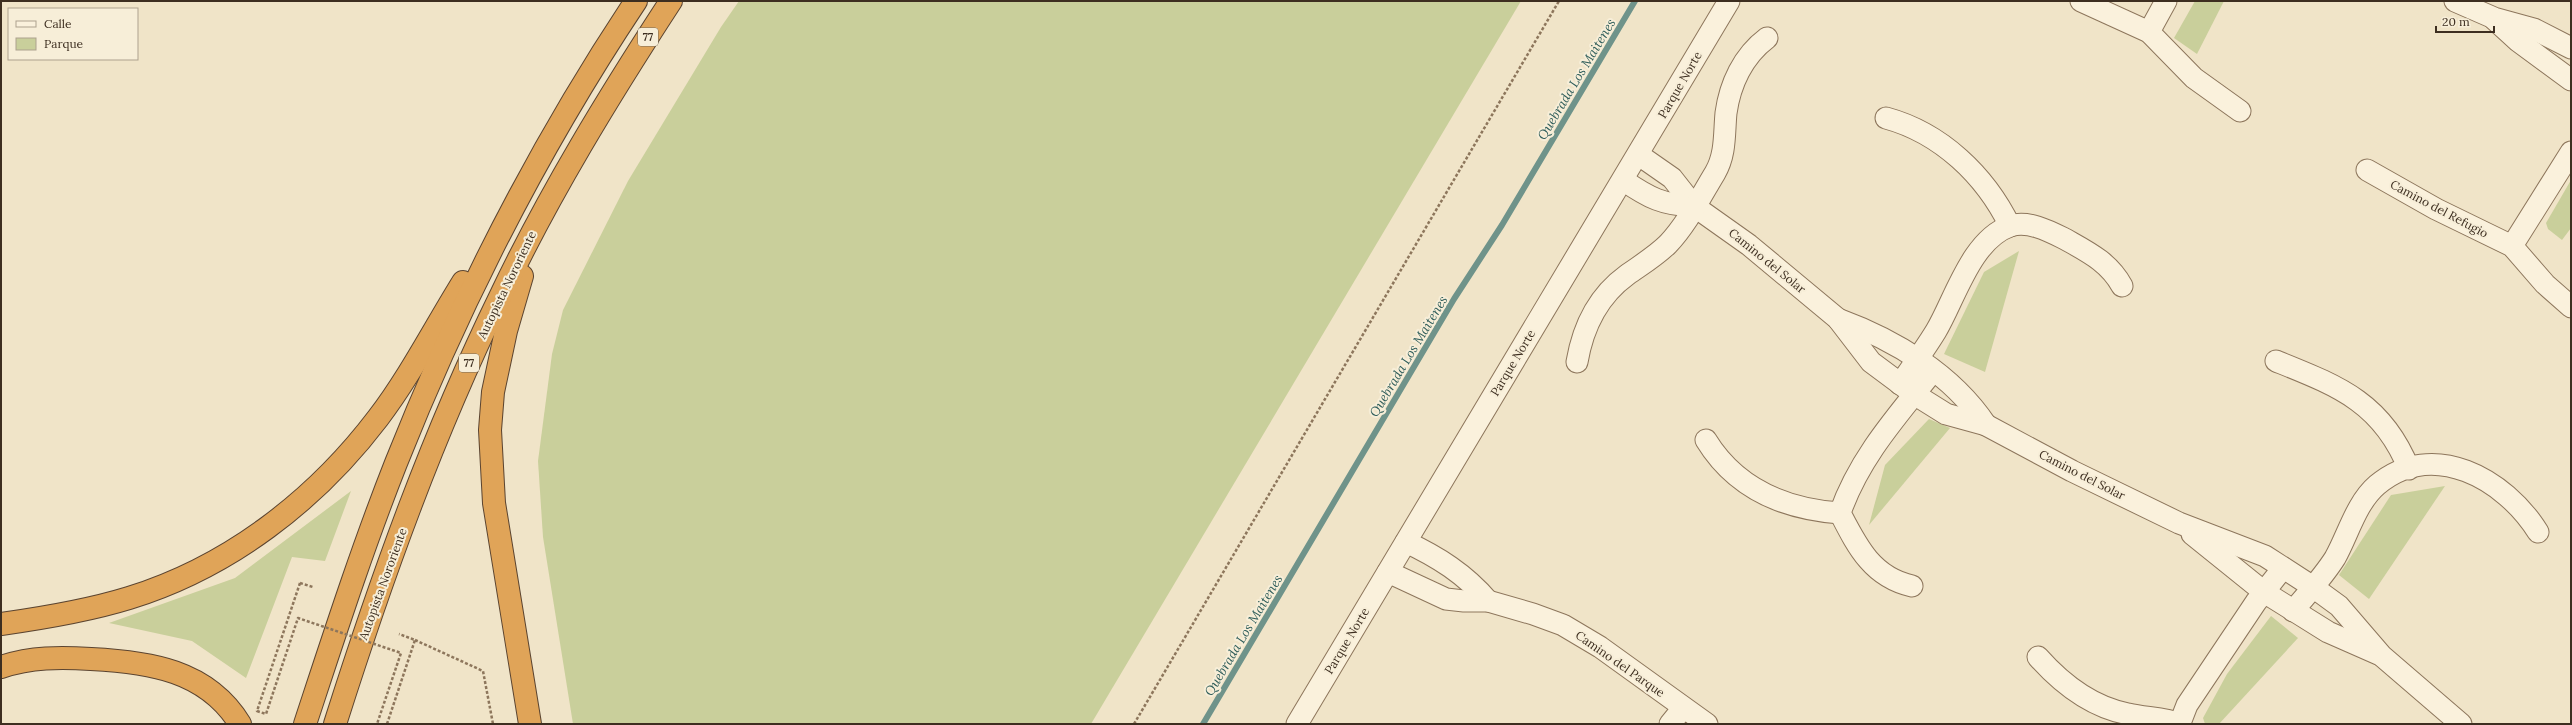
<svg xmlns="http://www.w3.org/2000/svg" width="2572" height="725" viewBox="0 0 2572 725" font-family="Lora,serif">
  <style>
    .green { fill: #c9cf9b }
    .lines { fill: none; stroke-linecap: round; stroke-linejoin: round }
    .stream { stroke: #6f938a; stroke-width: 6 }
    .minor-casing { stroke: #8d765c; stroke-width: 23 }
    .motorway-casing { stroke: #5b4430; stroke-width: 24 }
    .path { stroke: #8d765c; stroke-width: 2.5; stroke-dasharray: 3 2; stroke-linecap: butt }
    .minor { stroke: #faf1dc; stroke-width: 21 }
    .motorway { stroke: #e0a458; stroke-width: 22 }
    .path-bridge { stroke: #8d765c; stroke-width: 2.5; stroke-dasharray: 3 2; stroke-linecap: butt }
    .labels { text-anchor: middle; stroke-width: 4; stroke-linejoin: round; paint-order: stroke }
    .shield { fill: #f7eed8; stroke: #756857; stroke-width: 1 }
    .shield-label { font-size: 11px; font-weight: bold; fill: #3d2e20 }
    .street-label { font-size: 12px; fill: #3d2e20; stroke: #f7eed8 }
    .water-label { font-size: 13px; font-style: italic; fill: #2f5d5a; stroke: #f7eed8 }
  </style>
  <rect width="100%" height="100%" fill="#f0e4c8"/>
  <g class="green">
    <polygon points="739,1 1521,1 1091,724 573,724 543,537 538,461 552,354 563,310 628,181 721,27"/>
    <polygon points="2195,1 2224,1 2197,54 2174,38"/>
    <polygon points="2571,180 2571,228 2562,240 2548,229 2546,223"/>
    <polygon points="2019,251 1985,372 1944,354 1984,272"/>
    <polygon points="1929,419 1950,428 1869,525 1885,465"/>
    <polygon points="2445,486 2369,599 2339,575 2391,495"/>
    <polygon points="351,491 325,561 292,557 246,678 192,641 109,623 235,578"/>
    <polygon points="2271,616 2298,638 2219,724 2205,724 2203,718 2227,674"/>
  </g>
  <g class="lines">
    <polyline class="stream" points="1203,724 1454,299 1502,225 1635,1"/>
    <defs>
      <g id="minor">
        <polyline points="2081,1 2149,32 2194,78 2240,111"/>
        <polyline points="2455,1 2494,18 2534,29 2571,48"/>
        <polyline points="2494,19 2518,41 2571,80"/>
        <polyline points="2149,32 2166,1"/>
        <path d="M1886,118C1941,133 1985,175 2010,226"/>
        <polyline points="1639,155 1672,178 1694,206 1749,245 1838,319 1871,362 1914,394 1946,414 1986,425 2072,471 2179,523 2265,556 2313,587 2339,606 2382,656 2461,724"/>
        <polyline points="2367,170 2436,209 2512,246 2545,284 2571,307"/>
        <path d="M1623,180C1649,198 1663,205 1694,206"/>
        <polyline points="2512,246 2571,152"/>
        <path d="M1838,319C1895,340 1952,374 1986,425"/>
        <path d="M2276,361C2338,386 2382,402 2409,469"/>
        <path d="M1577,362C1583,327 1598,296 1627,275C1641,265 1656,256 1668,244C1687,224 1701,196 1715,173C1726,154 1724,134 1726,113C1730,84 1743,56 1767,38"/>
        <path d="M1900,384C1912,367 1925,349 1936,331C1955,299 1971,240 2010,226C2028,220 2049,231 2065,239C2088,252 2109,262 2122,286"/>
        <path d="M1706,440C1736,489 1784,509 1840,513"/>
        <polyline points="2192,534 2264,592 2328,632 2378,654"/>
        <path d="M1406,542C1438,557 1465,574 1488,601"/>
        <polyline points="1388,572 1446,599 1464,601 1488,601 1533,614 1563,625 1600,647 1707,724"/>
        <path d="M1912,586C1872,577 1857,546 1840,513C1859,458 1897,416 1933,371"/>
        <path d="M2293,611C2307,594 2323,577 2335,558C2348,535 2356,503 2377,485C2433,438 2505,479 2538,532"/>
        <path d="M2038,657C2062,684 2091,707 2128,714C2145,718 2165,718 2180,724"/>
        <polyline points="2180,723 2187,705 2256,602 2283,568"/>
        <polyline points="1297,724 1729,1"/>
        <polyline points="1670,724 1683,708"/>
      </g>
      <g id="motorway">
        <polyline points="522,276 506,331 493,392 490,430 494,503 530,724"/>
        <path d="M1,624C44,618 87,611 129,598C229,567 315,501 378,418C410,376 435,327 463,282"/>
        <path d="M1,667C31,657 60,657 91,659C149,662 207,670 240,724"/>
        <path d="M305,724C334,636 362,549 396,463C460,302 540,145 636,1"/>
        <path d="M335,724C381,579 433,434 500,297C549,194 609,96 671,1"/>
      </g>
    </defs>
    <use href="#minor" class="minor-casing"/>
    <use href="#motorway" class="motorway-casing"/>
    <g class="path">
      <polyline points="300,583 313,587"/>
      <polyline points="415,640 483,671 493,724"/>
      <polyline points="387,724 415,640 399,634"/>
      <polyline points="1134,724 1559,1"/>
    </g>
    <use href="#minor" class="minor"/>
    <use href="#motorway" class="motorway"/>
    <polyline class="path-bridge" points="300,583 257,711 266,714 298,618 401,653 377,724"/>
  </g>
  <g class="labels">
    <g class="shield">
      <rect x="638" y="28" width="20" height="18" rx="3"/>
      <rect x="459" y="354" width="20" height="18" rx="3"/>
    </g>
    <g class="shield-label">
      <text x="648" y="41">77</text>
      <text x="469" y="367">77</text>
    </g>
    <g class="street-label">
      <text transform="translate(1680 85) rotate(-60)" y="4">Parque Norte</text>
      <text transform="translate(2439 209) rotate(28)" y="4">Camino del Refugio</text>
      <text transform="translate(1767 261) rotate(39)" y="4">Camino del Solar</text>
      <text transform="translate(507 285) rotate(-64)" y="4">Autopista Nororiente</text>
      <text transform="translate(1513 363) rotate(-59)" y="4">Parque Norte</text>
      <text transform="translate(2082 475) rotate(27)" y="4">Camino del Solar</text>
      <text transform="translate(383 584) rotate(-70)" y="4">Autopista Nororiente</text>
      <text transform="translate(1347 641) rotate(-59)" y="4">Parque Norte</text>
      <text transform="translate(1620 664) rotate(35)" y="4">Camino del Parque</text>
    </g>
    <g class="water-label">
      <text transform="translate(1576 79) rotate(-59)" y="5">Quebrada Los Maitenes</text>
      <text transform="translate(1408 356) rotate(-59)" y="5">Quebrada Los Maitenes</text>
      <text transform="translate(1243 635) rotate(-59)" y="5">Quebrada Los Maitenes</text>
    </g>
  </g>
  <rect width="2572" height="725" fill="none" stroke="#3d2e20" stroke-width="4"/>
  <rect x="8" y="8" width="130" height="52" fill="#f7eed8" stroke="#ada18e"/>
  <rect x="16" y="21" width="20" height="6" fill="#faf1dc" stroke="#ada18e"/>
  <text x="44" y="28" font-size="12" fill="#3d2e20">Calle</text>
  <rect x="16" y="38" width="20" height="12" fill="#c9cf9b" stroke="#ada18e"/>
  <text x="44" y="48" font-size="12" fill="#3d2e20">Parque</text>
  <path d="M2436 26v6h58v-6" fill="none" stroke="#3d2e20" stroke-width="2"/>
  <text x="2442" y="26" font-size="12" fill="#3d2e20" stroke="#f7eed8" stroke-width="3" paint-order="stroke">20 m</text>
</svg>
